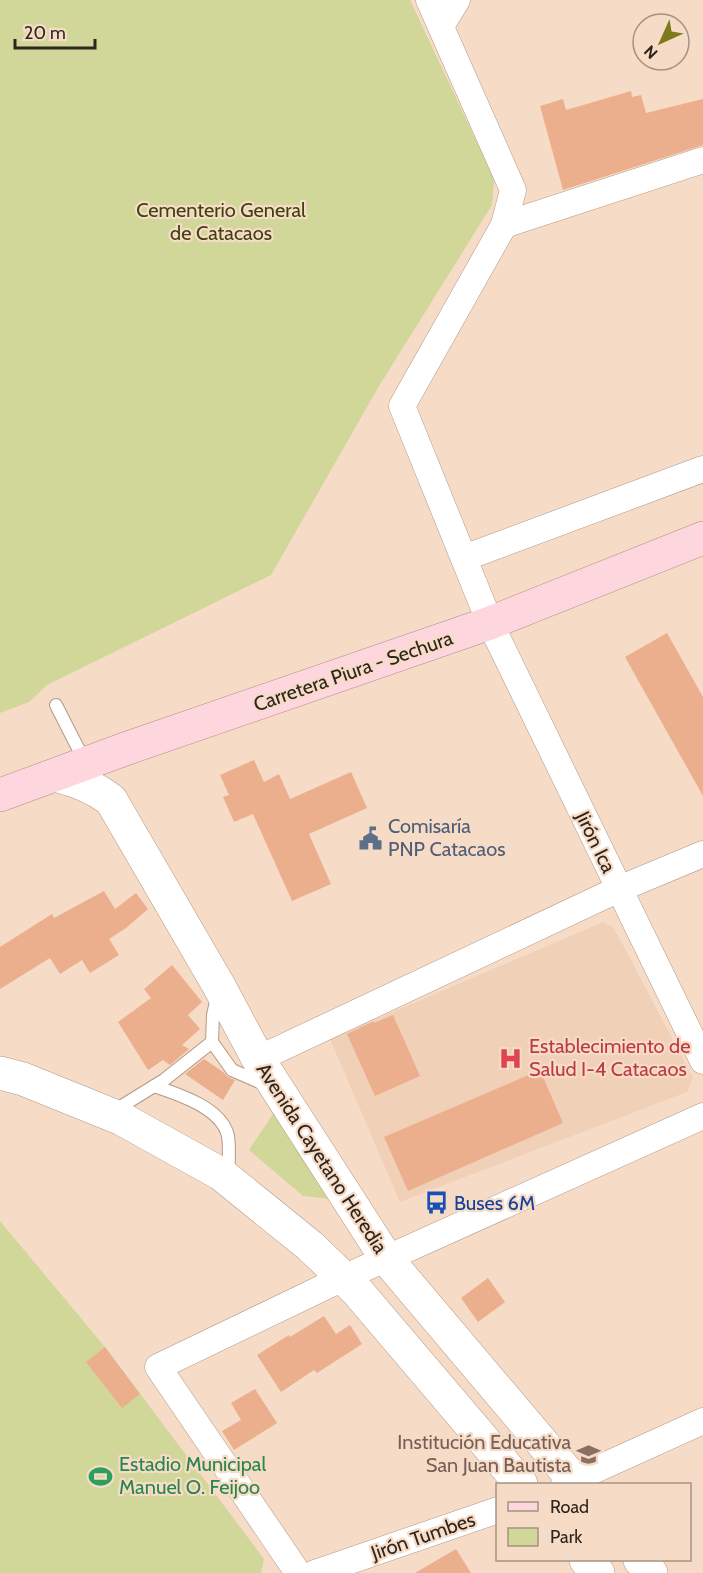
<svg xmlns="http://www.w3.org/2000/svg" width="703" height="1573" viewBox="0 0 703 1573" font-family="Cabin,sans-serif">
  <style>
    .built { fill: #f0d0b6 }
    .green { fill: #d1d699 }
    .building { fill: #ecaf8e }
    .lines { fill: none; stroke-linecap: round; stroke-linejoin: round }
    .service-casing { stroke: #b39986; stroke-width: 14 }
    .minor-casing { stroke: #b39986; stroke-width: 27 }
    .secondary-casing { stroke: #b39986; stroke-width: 34 }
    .primary-casing { stroke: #b4888c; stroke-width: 34 }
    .service { stroke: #fff; stroke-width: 12 }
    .minor { stroke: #fff; stroke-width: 26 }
    .secondary { stroke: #fff; stroke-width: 33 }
    .primary { stroke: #fdd7dd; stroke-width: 33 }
    .labels { text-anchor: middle; stroke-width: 4.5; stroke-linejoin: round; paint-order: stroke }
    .park-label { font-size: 20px; fill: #3f4110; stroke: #f6dbc6 }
    .street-label { font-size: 20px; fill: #2f251d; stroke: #f6dbc6 }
    .service-label { font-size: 20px; fill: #4e5e75; stroke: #f6dbc6; text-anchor: start }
    .health-label { font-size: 20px; fill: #be3a42; stroke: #f6dbc6; text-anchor: start }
    .transit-label { font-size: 20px; fill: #164399; stroke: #f6dbc6; text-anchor: start }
    .education-label { font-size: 20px; fill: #785e54; stroke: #f6dbc6; text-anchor: end }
    .leisure-label { font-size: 20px; fill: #27864d; stroke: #f6dbc6; text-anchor: start }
  </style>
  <rect width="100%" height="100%" fill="#f6dbc6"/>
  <polygon class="built" points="603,922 614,928 693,1078 687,1092 400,1202 330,1039"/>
  <g class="green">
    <polygon points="0,0 410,0 494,179 492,205 379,386 271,575 47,685 29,702 0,713"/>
    <polygon points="275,1111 330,1199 303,1196 249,1150"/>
    <polygon points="0,1221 105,1347 264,1559 261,1573 0,1573"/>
  </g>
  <g class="building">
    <polygon points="631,91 632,97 641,95 646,113 703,99 703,145 563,190 540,106 563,99 566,110"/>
    <polygon points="667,633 703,697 703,796 625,657"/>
    <polygon points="254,760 264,782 279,774 290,799 351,772 367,808 309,834 331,884 292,901 253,814 234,822 223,797 229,795 220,775"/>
    <polygon points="104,891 115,909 136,893 148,909 126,928 109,939 119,955 90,973 82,960 60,974 50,958 0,989 0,947 52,914 54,918"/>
    <polygon points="172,965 202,1002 188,1015 200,1029 182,1045 189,1049 170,1065 163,1060 148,1070 118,1022 151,998 144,989"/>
    <polygon points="393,1015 420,1076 375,1096 347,1034 374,1021 374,1023"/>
    <polygon points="204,1059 223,1072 228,1077 235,1080 223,1100 185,1074"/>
    <polygon points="540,1070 563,1123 408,1191 384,1137"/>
    <polygon points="488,1278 505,1302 478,1322 461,1298"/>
    <polygon points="324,1316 336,1334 350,1325 362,1344 317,1373 314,1370 281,1392 257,1355 289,1335 290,1337"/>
    <polygon points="105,1347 140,1394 122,1408 86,1362"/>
    <polygon points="255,1389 277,1423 234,1450 222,1431 241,1420 231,1403"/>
    <polygon points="456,1549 471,1573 415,1573"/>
  </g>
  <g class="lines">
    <defs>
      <g id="service">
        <polyline points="56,705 85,762"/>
        <polyline points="217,997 213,1015 212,1042 232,1070 264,1084"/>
        <path d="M154,1086C178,1094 222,1108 228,1136C230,1148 228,1162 229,1174"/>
        <polyline points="112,1112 164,1080 212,1042"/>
      </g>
      <g id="minor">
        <polyline points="429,0 513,190 504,225 402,406 490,623 703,1061"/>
        <polyline points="441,26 457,0"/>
        <polyline points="504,225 703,160"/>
        <polyline points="464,558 703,469"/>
        <polyline points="258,1059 619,889 703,854"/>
        <polyline points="564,1484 703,1421"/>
        <polyline points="298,1573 158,1367 343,1278 703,1116"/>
        <polyline points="315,1573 498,1510"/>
      </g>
      <g id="secondary">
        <path d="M55,775C77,781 92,786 111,800L219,986L258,1059L386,1258L577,1484"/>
        <polyline points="0,1073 23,1079 122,1119 221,1174 310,1246 357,1291 521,1484"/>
        <polyline points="586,1560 598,1573"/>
        <polyline points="640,1560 651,1573"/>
      </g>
      <polyline id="primary" points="0,795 125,749 490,623 703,538"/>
    </defs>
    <use href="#service" class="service-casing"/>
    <use href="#minor" class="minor-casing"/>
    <use href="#secondary" class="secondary-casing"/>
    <use href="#primary" class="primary-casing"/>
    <use href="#service" class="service"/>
    <use href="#minor" class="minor"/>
    <use href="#secondary" class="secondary"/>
    <use href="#primary" class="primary"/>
  </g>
  <defs>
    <symbol id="civic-bare" viewBox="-9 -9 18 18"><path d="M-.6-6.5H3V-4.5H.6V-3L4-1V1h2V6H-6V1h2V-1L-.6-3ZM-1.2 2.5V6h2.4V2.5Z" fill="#5c6f8a" stroke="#f6dbc6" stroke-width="2.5" paint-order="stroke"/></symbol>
    <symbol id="hospital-bare" viewBox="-9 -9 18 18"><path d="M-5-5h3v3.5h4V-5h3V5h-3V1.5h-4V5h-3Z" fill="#e0444e" stroke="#f6dbc6" stroke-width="2.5" paint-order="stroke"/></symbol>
    <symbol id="bus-bare" viewBox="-9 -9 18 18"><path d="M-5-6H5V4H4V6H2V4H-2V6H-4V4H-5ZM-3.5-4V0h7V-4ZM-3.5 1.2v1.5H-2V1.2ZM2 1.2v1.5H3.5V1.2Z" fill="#1a4fb4" stroke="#f6dbc6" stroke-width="2.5" paint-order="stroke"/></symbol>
    <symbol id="school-bare" viewBox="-9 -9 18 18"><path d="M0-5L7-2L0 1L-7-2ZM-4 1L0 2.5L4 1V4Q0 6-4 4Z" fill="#8d6e63" stroke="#f6dbc6" stroke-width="2.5" paint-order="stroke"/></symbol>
    <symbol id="stadium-bare" viewBox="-9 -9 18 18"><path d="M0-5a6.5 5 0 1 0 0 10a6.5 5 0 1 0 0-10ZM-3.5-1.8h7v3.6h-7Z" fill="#2e9e5b" stroke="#f6dbc6" stroke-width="2.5" paint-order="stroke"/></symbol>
  </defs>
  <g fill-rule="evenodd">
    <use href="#civic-bare" x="354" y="822" width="33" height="33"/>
    <use href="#hospital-bare" x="494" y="1042" width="33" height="33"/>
    <use href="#bus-bare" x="420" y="1186" width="33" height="33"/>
    <use href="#school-bare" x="572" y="1438" width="33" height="33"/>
    <use href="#stadium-bare" x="84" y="1460" width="33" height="33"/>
  </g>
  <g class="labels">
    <g class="park-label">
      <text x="221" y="217">Cementerio General<tspan x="221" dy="23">de Catacaos</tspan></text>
    </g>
    <g class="street-label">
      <text transform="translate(353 671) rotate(-19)" y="7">Carretera Piura - Sechura</text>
      <text transform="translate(596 842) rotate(64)" y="7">Jirón Ica</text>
      <text transform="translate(322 1158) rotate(57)" y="7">Avenida Cayetano Heredia</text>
      <text transform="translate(423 1536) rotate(-19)" y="7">Jirón Tumbes</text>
    </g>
    <g class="service-label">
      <text x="388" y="833">Comisaría<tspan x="388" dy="23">PNP Catacaos</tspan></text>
    </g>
    <g class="health-label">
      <text x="529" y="1053">Establecimiento de<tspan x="529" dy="23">Salud I-4 Catacaos</tspan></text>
    </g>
    <g class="transit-label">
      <text x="454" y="1210">Buses 6M</text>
    </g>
    <g class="education-label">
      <text x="571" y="1449">Institución Educativa<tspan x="571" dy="23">San Juan Bautista</tspan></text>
    </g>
    <g class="leisure-label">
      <text x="119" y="1471">Estadio Municipal<tspan x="119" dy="23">Manuel O. Feijoo</tspan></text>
    </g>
  </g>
  <rect x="496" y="1483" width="195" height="78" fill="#f6dbc6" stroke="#a69282" stroke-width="1.5"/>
  <rect x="508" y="1502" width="30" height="9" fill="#fdd7dd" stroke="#a69282" stroke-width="1.5"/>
  <text x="550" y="1513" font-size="18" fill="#2f251d">Road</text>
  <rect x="508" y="1528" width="30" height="18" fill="#d1d699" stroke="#a69282" stroke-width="1.5"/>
  <text x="550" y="1543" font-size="18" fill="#2f251d">Park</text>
  <g transform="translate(661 42) rotate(225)"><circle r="28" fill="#f6dbc6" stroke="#a69282" stroke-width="1.5"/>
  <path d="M0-4.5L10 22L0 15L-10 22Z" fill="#7f791e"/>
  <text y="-9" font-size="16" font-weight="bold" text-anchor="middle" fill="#2f251d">N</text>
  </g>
  <path d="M15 39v9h80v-9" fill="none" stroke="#2f251d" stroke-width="3"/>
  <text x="24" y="39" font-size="18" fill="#2f251d" stroke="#f6dbc6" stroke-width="4.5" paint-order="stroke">20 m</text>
</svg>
